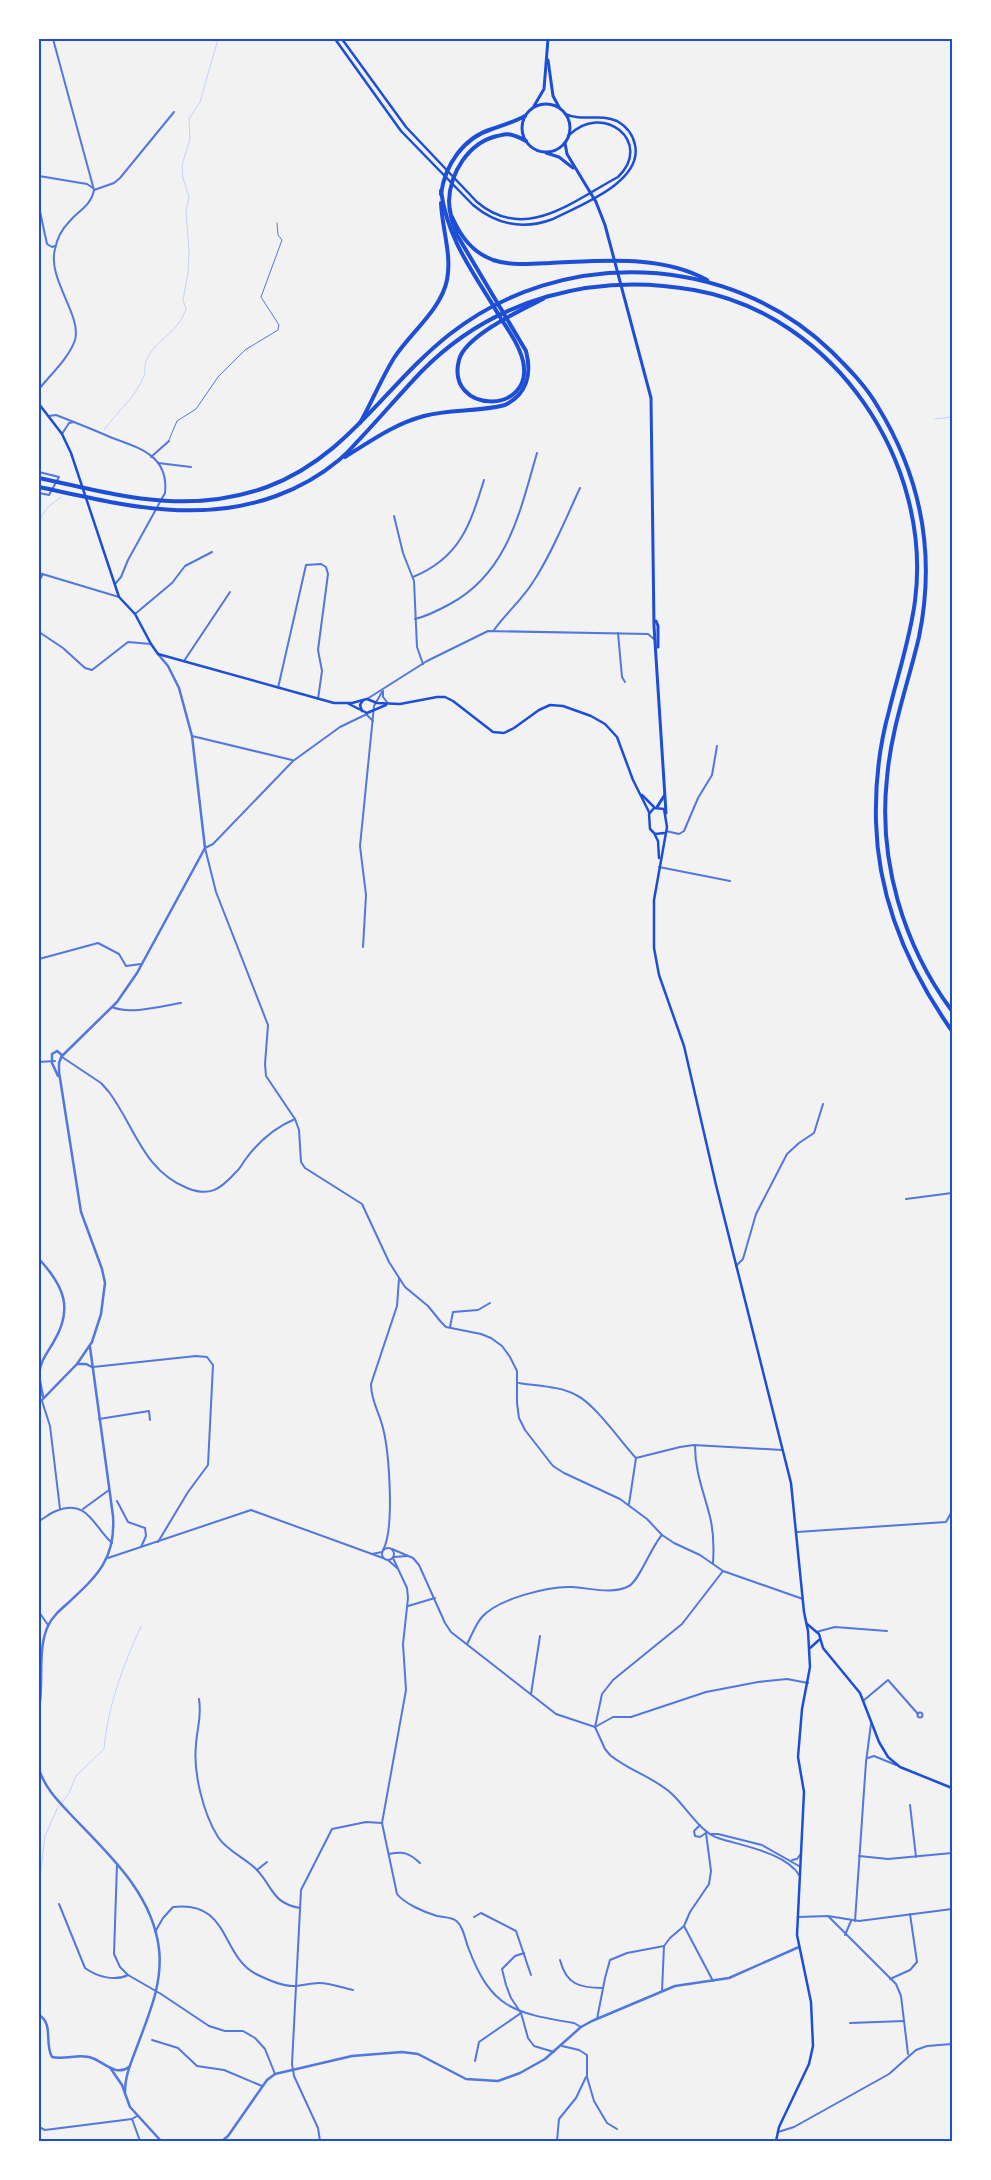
<svg xmlns="http://www.w3.org/2000/svg" width="991" height="2180" viewBox="0 0 991 2180" font-family="'PT Sans',sans-serif">
  <style>
    .lines { fill: none; stroke-linecap: round; stroke-linejoin: round }
    .stream { stroke: #bfd3fe; stroke-width: 1 }
    .service { stroke: #5277de; stroke-width: 1 }
    .minor { stroke: #5277de; stroke-width: 2 }
    .tertiary { stroke: #5277de; stroke-width: 2.5 }
    .secondary { stroke: #1d4ed8; stroke-width: 2.5 }
    .primary { stroke: #1d4ed8; stroke-width: 3 }
    .motorway { stroke: #1d4ed8; stroke-width: 4 }
    .neatline { fill: none; stroke: #1d4ed8; stroke-width: 2 }
  </style>
  <rect width="100%" height="100%" fill="#f2f2f2"/>
  <g class="lines">
    <g class="stream">
      <polyline points="935,419 952,417"/>
      <path d="M104,430C117,412 136,397 144,376C146,371 144,366 146,361C155,339 178,334 186,309L183,300L188,273L189,252L186,211L189,197L183,178L182,165L190,139L189,119L200,102L218,39"/>
      <polyline points="39,520 48,507 61,497"/>
      <path d="M39,1886L45,1836L57,1809L69,1793L76,1776L104,1749C108,1705 123,1666 141,1626"/>
    </g>
    <polyline class="service" points="169,440 177,421 196,409 218,377 245,350 278,330 279,325 261,297 282,240 278,235 277,223"/>
    <g class="minor">
      <polyline points="53,39 94,190"/>
      <polyline points="39,176 87,184 93,188"/>
      <polyline points="94,190 114,183 120,178 174,112"/>
      <polyline points="39,207 47,244 52,247 55,246"/>
      <path d="M39,389C50,375 69,358 75,340C82,315 47,279 55,249C57,239 62,229 69,222C78,211 91,206 94,190"/>
      <path d="M49,416L56,415C74,422 92,429 110,437C139,448 169,455 165,493L128,560L121,577L115,584"/>
      <polyline points="62,434 69,423 74,422"/>
      <polyline points="151,457 169,441"/>
      <polyline points="158,463 191,467"/>
      <polyline points="39,472 59,477 49,495 39,493"/>
      <polyline points="394,516 403,553 414,581 417,647 423,664"/>
      <polyline points="39,573 119,597"/>
      <path d="M413,577C460,558 470,525 484,480"/>
      <polyline points="39,581 43,574"/>
      <polyline points="135,614 172,583 185,566 212,552"/>
      <path d="M415,619C428,616 439,610 450,604C508,573 520,511 537,453"/>
      <path d="M494,630C506,613 522,600 533,582C552,553 565,520 580,488"/>
      <polyline points="39,632 63,648 85,668 92,670 128,642 151,644"/>
      <polyline points="618,633 622,677 625,682"/>
      <polyline points="184,661 230,592"/>
      <polyline points="278,688 306,565 321,564 326,567 328,574 318,650 322,671 318,699"/>
      <polyline points="383,691 383,697 387,702"/>
      <polyline points="367,699 427,661 488,631 648,634 654,639"/>
      <polyline points="366,714 373,721"/>
      <polyline points="367,714 340,727 293,761 213,844 205,848 216,892 268,1025 265,1064 266,1076 295,1119 299,1130 301,1162 305,1168 362,1204 389,1262 405,1287 428,1306 441,1322 446,1327 481,1334 491,1338 502,1346 510,1357 517,1371 517,1403 519,1418 525,1430 553,1466 564,1473 620,1499 647,1519 662,1535 674,1543 700,1555 723,1571 803,1599"/>
      <polyline points="192,736 292,760"/>
      <polyline points="666,831 679,834 684,831 698,798 712,775 717,746"/>
      <polyline points="659,867 730,881"/>
      <polyline points="363,947 366,895 360,846 374,706 382,692"/>
      <polyline points="39,959 98,943 119,954 126,966 141,964"/>
      <path d="M112,1007C130,1015 162,1006 181,1003"/>
      <path d="M62,1057L101,1083L109,1092C135,1127 143,1170 187,1188C209,1197 220,1190 236,1172C240,1169 242,1164 245,1160C258,1142 276,1127 295,1119"/>
      <polyline points="39,1062 55,1061"/>
      <polyline points="906,1199 952,1193"/>
      <polyline points="736,1266 743,1259 756,1214 787,1154 799,1143 814,1133 823,1104"/>
      <polyline points="450,1327 453,1312 478,1310 490,1303"/>
      <polyline points="93,1367 196,1356 207,1357 213,1365 208,1465 188,1492 158,1542"/>
      <path d="M519,1383C537,1386 560,1386 576,1395C595,1404 621,1442 636,1458L629,1504"/>
      <polyline points="42,1401 50,1426 60,1509"/>
      <polyline points="99,1419 149,1411 150,1420"/>
      <path d="M695,1446C695,1471 703,1490 709,1513C714,1530 714,1547 713,1563"/>
      <polyline points="636,1458 680,1447 694,1445 782,1450"/>
      <polyline points="117,1501 128,1522 145,1528 146,1536 141,1547"/>
      <polyline points="83,1509 109,1490"/>
      <path d="M39,1521C45,1518 50,1513 56,1511C88,1498 93,1526 112,1543"/>
      <polyline points="797,1532 946,1522 952,1511 952,1499"/>
      <circle cx="388" cy="1554" r="6"/>
      <polyline points="392,1549 413,1558 419,1565 445,1623 451,1632 556,1714 595,1727"/>
      <path d="M383,1550C395,1529 389,1452 383,1428C379,1412 371,1401 371,1384L397,1306L399,1279"/>
      <polyline points="372,1554 382,1552"/>
      <polyline points="394,1557 407,1556"/>
      <polyline points="108,1558 251,1510 383,1558"/>
      <path d="M393,1558L407,1588L408,1598L403,1644L406,1690L382,1823L397,1894C405,1904 424,1912 437,1916C442,1917 450,1917 455,1920C463,1925 465,1939 468,1947C491,2009 514,2013 574,2023L581,2027"/>
      <polyline points="389,1561 397,1568"/>
      <polyline points="408,1606 435,1598"/>
      <polyline points="39,1612 48,1625"/>
      <polyline points="816,1632 835,1627 887,1631"/>
      <path d="M467,1644C472,1635 475,1625 482,1617C498,1599 548,1586 572,1587C590,1588 612,1595 629,1586C639,1581 651,1547 662,1535"/>
      <polyline points="531,1694 540,1636"/>
      <path d="M199,1699C202,1719 197,1726 196,1745C193,1772 203,1813 218,1837C226,1850 245,1858 256,1869C273,1886 271,1903 300,1908"/>
      <polyline points="863,1701 888,1680 918,1714"/>
      <circle cx="920" cy="1715" r="2.5"/>
      <path d="M595,1727L605,1749L610,1755C629,1771 654,1777 672,1794C686,1807 701,1833 718,1838C742,1846 785,1852 800,1876"/>
      <polyline points="595,1727 613,1717 631,1717 706,1692 758,1682 787,1679 808,1683"/>
      <polyline points="595,1727 602,1694 613,1680 682,1624 723,1571"/>
      <polyline points="868,1758 874,1756 896,1765"/>
      <polyline points="910,1805 916,1857"/>
      <polyline points="700,1825 694,1831 695,1836 700,1837 706,1833"/>
      <polyline points="711,1834 718,1834 762,1845 799,1866"/>
      <path d="M389,1854C404,1851 409,1853 420,1863"/>
      <polyline points="859,1856 888,1859 952,1853"/>
      <polyline points="792,1860 797,1859 800,1855"/>
      <polyline points="117,1864 114,1954 120,1967 128,1975 161,1994 209,2026 225,2031 243,2031 255,2038 265,2049 275,2074"/>
      <polyline points="257,1870 267,1862"/>
      <path d="M59,1904L85,1968C96,1976 114,1982 128,1975"/>
      <polyline points="828,1916 896,1984 901,1996 908,2054"/>
      <polyline points="474,1917 481,1913 516,1931 531,1975"/>
      <polyline points="798,1917 828,1916 859,1921 952,1909"/>
      <polyline points="855,1921 866,1762 871,1724"/>
      <polyline points="684,1926 713,1981"/>
      <path d="M155,1932L163,1918L173,1907C230,1900 220,1955 256,1974C268,1980 284,1987 296,1986C304,1985 312,1983 319,1983C330,1983 343,1988 353,1990"/>
      <polyline points="845,1935 851,1921"/>
      <polyline points="524,1953 515,1956 502,1969 506,1985 511,1998 521,2013 528,2038 534,2046 554,2052"/>
      <path d="M560,1960C566,1984 579,1988 603,1988"/>
      <polyline points="890,1979 910,1970 917,1962 910,1914"/>
      <polyline points="662,1991 664,1946"/>
      <polyline points="597,2019 605,1978 610,1960 627,1953 664,1946 670,1938 684,1926 690,1912 709,1884 711,1871 706,1833"/>
      <polyline points="850,2023 904,2021"/>
      <polyline points="152,2040 178,2048 197,2066 224,2070 262,2086"/>
      <polyline points="562,2046 579,2050 587,2055 587,2077 594,2101 607,2123 617,2129"/>
      <polyline points="475,2061 479,2042 521,2013"/>
      <polyline points="132,2119 140,2141"/>
      <polyline points="39,2127 45,2130 132,2119 137,2116"/>
      <polyline points="778,2132 794,2127 889,2074 916,2050 927,2046 952,2044"/>
      <polyline points="320,2141 318,2128 294,2076 292,2064 301,1890 332,1829 366,1822 382,1823"/>
      <polyline points="557,2141 559,2119 576,2098 586,2077"/>
    </g>
    <g class="tertiary">
      <polyline points="57,1051 52,1054 52,1063 58,1076"/>
      <polyline points="62,1056 117,1002 137,973 205,848 192,736 179,688 168,666 158,654"/>
      <path d="M39,1259C64,1286 74,1309 53,1343C47,1353 40,1362 39,1374"/>
      <polyline points="77,1364 86,1364 92,1367"/>
      <polyline points="39,1376 43,1397"/>
      <polyline points="39,1403 77,1364 92,1342 101,1314 105,1283 102,1269 81,1212 59,1072 59,1063 62,1055 57,1051"/>
      <path d="M39,1709C44,1683 37,1649 48,1626C52,1617 60,1610 68,1603C97,1576 116,1559 113,1516L90,1347"/>
      <path d="M39,1769C45,1789 60,1803 74,1818C110,1855 153,1895 159,1949C163,1983 149,2014 138,2044C132,2060 125,2075 125,2092"/>
      <path d="M39,2015C54,2024 44,2043 52,2057C66,2060 80,2053 92,2058C104,2062 116,2077 129,2067"/>
      <polyline points="111,2069 122,2085 130,2107 161,2141"/>
      <polyline points="222,2141 228,2136 267,2080 275,2074 352,2056 402,2052 418,2054 466,2079 498,2081 520,2073 545,2059 581,2027 592,2021 675,1986 729,1978 799,1947"/>
    </g>
    <g class="secondary">
      <path d="M335,39L401,131L473,205C497,225 524,230 553,219C580,205 643,182 635,145C633,135 626,126 617,121C600,113 582,122 565,114"/>
      <path d="M342,39L406,127L477,202C525,243 573,201 618,177C654,143 603,100 568,136"/>
      <polyline points="39,404 62,434 71,453 119,597 135,614 151,644 158,654 334,703 352,703 367,699 377,703 400,704 437,697 445,697 453,701 493,732 504,733 514,728 539,710 550,705 563,706 591,716 605,724 617,737 633,780 649,812"/>
      <polyline points="349,704 367,713 386,705"/>
      <polyline points="362,711 360,705 363,700"/>
      <polyline points="642,795 654,807"/>
      <polyline points="664,833 655,834 650,829 649,814 654,808 664,809 667,827 654,900 654,948 659,975 684,1046 716,1185 791,1483 804,1612 808,1631 810,1667 802,1709 798,1757 804,1792 797,1935 811,2002 813,2046 809,2064 779,2127 776,2141"/>
      <polyline points="655,835 658,841 659,858"/>
      <polyline points="807,1624 819,1634 823,1648 860,1693 879,1742 888,1757 900,1767 952,1788"/>
      <polyline points="810,1648 819,1640"/>
    </g>
    <g class="primary">
      <polyline points="548,60 553,96 559,107"/>
      <circle cx="546" cy="128" r="24"/>
      <polyline points="534,106 544,89 548,39"/>
      <polyline points="565,143 567,154 596,202 605,225 651,398 654,626 666,813"/>
      <polyline points="546,153 559,157 573,168"/>
      <polyline points="656,621 658,626 658,647"/>
      <polyline points="657,807 664,796"/>
    </g>
    <g class="motorway">
      <path d="M441,191C448,242 475,274 500,317C509,331 519,345 523,361C535,416 445,414 459,360C465,336 521,310 543,299"/>
      <path d="M441,194C445,165 463,138 492,129C504,125 514,122 525,116"/>
      <path d="M452,217C461,237 472,252 493,260C511,266 532,264 550,263C601,261 661,254 707,280"/>
      <path d="M360,423C372,402 381,379 394,358C410,333 441,310 447,280C452,255 442,228 441,203"/>
      <path d="M345,457C371,441 394,424 424,416C450,409 478,412 505,405C527,394 532,374 526,351L457,235C453,224 449,213 449,201C450,173 468,143 497,136C502,135 507,133 512,135C517,136 522,139 526,141"/>
      <path d="M39,478C118,495 187,516 267,487C348,457 385,385 450,334C562,246 729,252 832,352C849,369 866,386 878,407C922,479 936,554 919,637C908,684 891,729 887,778C878,860 903,945 952,1011"/>
      <path d="M39,487C118,504 197,525 276,496C298,488 321,475 339,460C345,455 351,449 356,443C378,420 399,395 421,372C493,298 595,272 694,290C835,315 933,463 915,601C910,639 898,674 889,711C879,747 875,785 876,822C878,899 909,970 952,1031"/>
    </g>
  </g>
  <rect width="991" height="2180" fill="none" stroke="#ffffff" stroke-width="80"/>
  <rect x="40" y="40" width="911" height="2100" class="neatline"/>
</svg>
